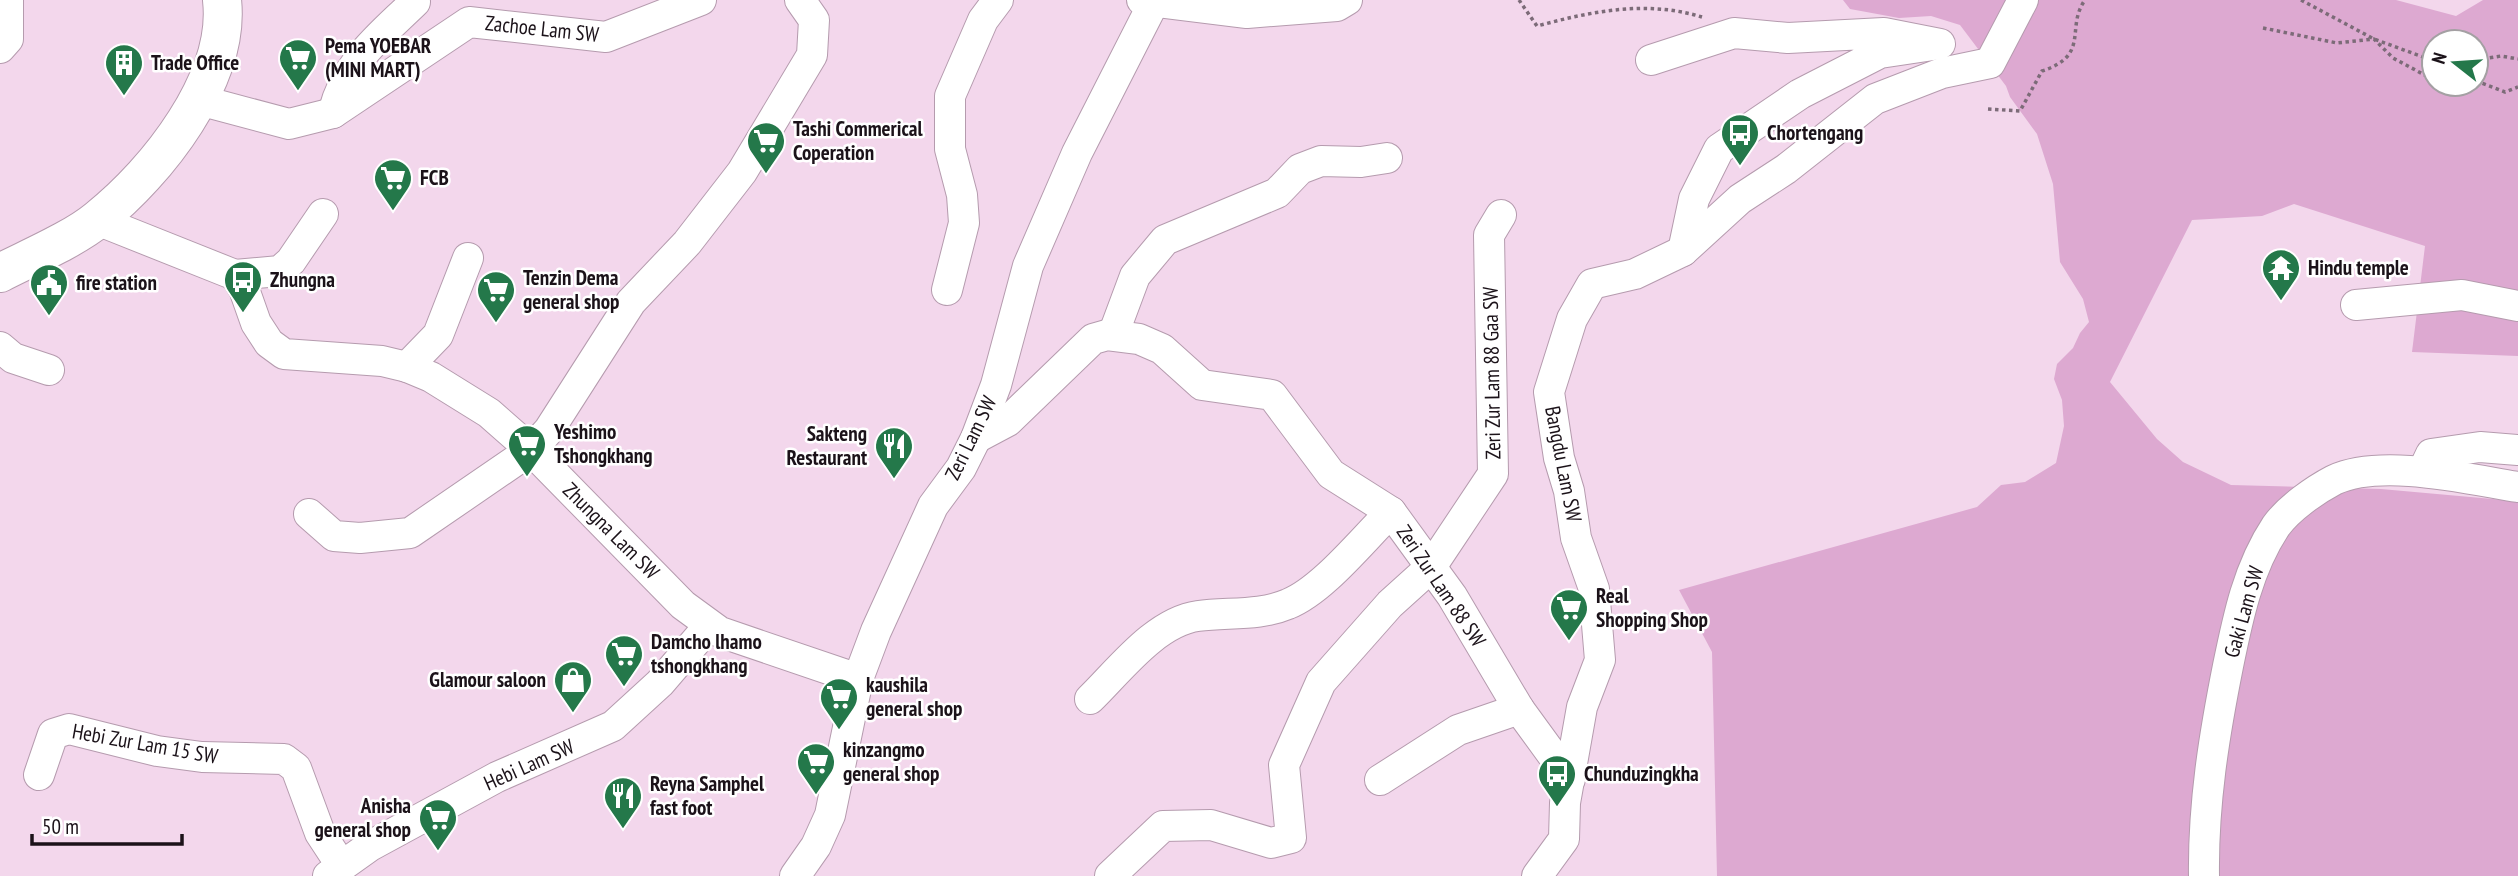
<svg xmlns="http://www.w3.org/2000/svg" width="2518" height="876" viewBox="0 0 2518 876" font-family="'PT Sans Narrow',sans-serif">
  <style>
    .green { fill: #dda9d1; fill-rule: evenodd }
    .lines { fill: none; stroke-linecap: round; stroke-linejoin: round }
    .minor-casing { stroke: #b59bae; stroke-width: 32 }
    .major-casing { stroke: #b59bae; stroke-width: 40 }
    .path { stroke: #7c6b78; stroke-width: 3.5; stroke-dasharray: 3.5 3.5; stroke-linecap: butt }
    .minor { stroke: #fff; stroke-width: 30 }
    .major { stroke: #fff; stroke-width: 38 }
    .labels { text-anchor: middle; stroke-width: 5; stroke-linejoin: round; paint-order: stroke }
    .street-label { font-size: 21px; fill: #1b1219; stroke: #fff }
    .poi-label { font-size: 21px; font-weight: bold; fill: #1b1219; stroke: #fff; text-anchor: start }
  </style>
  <rect width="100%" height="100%" fill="#f3d7ec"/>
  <path class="green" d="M1843,0H2396L2456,16L2483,0H2518V356L2412,352L2425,246L2294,204L2262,216L2192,220L2110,382L2157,439L2183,462L2231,485L2381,489L2515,501L2518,489V876H1717L1712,652L1679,590L1977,507L2001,485L2025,482L2056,463L2064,426L2062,400L2054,379L2057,364L2073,348L2080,333L2089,322L2083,299L2060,262L2053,184L2037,134L2010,97L2006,86L1960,25L1931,16L1899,18L1850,9ZM2434,42H2476V84H2434Z"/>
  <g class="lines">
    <defs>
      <g id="minor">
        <polyline points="1142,0 1247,13 1337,6 1347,0"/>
        <polyline points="0,48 8,39 8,0"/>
        <polyline points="1651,60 1734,33 1788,38 1884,33 1940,44 1880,53 1800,94 1719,149 1694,199 1683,251"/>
        <polyline points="199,100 289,124 333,113 469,22 606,37 701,0"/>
        <path d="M333,113C347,60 378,38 415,2"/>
        <polyline points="97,220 235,275 244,289 256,323 269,343 284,354 382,361 407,367 431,377 489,413 531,450 683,605 720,632 858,679"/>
        <polyline points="235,275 280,271 291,261 323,214"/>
        <polyline points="947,290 964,223 962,195 950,149 950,96 983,20 998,0"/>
        <polyline points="2356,305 2462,295 2518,306"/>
        <polyline points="1113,335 1135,276 1165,240 1277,193 1300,169 1321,161 1361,162 1387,158"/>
        <polyline points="0,347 13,358 49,370"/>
        <polyline points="407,367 438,335 468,258"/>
        <polyline points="976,438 1008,421 1093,339 1107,335 1139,339 1162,349 1202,385 1272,395 1331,474 1391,512 1452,596 1519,709 1570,779"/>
        <polyline points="2423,471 2431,454 2480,447 2518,450"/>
        <polyline points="309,514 334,536 360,538 410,533 531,450 549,430 631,302 687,243 742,172 812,55 814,20 800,0"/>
        <path d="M1090,699C1119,671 1155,622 1198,616C1228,612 1260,616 1288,604C1323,590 1363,539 1391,512"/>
        <polyline points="39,775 53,734 69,729 157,751 202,757 284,759 296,768 320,833 341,865"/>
        <polyline points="1380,780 1458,730 1519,709"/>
        <polyline points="328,876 370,846 497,777 613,726 660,683 708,627"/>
        <polyline points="795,876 816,846 830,815 858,679 876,631 933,506 961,468 976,438 996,385 1028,266 1077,153 1155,0"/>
        <polyline points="1110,876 1163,826 1211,825 1271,843 1291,838 1284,765 1321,682 1390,604 1431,567 1493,474 1489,235 1501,215"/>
        <polyline points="1537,876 1564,839 1565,803 1582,707 1600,660 1594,589 1576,538 1569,491 1559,458 1549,392 1572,319 1592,284 1635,274 1683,251 1740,199 1786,169 1875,99 1942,73 1990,63 2023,0"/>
        <path d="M2204,876C2203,804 2214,736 2228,666C2238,617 2248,568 2276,526C2289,508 2315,490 2334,480C2381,458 2468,479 2518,487"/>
      </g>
      <path id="major" d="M0,273C29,258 74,239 98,219C157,172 231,79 222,0"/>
    </defs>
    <use href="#minor" class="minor-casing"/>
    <use href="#major" class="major-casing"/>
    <g class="path">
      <path d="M1519,0L1537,26C1593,11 1647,0 1702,17"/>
      <polyline points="2301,0 2374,39 2434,61"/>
      <polyline points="2263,28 2337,43 2374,39 2393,58 2434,80"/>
      <polyline points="2476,60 2501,56 2518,59"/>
      <polyline points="2476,81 2505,92 2518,87"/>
      <path d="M1988,109L2020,111L2042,71C2091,55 2065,28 2085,0"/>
    </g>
    <use href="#minor" class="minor"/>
    <use href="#major" class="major"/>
  </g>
  <defs>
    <symbol id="supermarket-pin" viewBox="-11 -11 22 30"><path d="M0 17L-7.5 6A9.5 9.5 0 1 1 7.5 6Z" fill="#24784a" stroke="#fff"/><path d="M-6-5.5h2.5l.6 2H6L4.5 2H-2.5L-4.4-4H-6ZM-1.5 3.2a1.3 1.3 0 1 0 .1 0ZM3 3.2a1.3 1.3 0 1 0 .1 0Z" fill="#fff"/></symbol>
    <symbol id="building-pin" viewBox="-11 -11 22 30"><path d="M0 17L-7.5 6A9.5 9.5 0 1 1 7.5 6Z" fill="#24784a" stroke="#fff"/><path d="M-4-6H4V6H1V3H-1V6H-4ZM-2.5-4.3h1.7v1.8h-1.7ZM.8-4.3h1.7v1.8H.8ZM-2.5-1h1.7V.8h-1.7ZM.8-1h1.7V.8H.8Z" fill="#fff"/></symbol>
    <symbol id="bus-pin" viewBox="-11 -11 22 30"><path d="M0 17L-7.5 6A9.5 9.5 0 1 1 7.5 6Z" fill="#24784a" stroke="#fff"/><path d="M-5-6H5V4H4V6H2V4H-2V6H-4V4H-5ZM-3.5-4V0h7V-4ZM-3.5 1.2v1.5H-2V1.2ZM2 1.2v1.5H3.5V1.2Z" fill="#fff"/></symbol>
    <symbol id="temple-pin" viewBox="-11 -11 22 30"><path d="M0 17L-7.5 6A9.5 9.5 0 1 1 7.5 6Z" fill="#24784a" stroke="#fff"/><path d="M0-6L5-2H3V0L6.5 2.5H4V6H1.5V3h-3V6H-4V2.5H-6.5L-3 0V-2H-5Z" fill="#fff"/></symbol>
    <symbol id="civic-pin" viewBox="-11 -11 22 30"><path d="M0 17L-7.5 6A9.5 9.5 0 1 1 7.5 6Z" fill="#24784a" stroke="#fff"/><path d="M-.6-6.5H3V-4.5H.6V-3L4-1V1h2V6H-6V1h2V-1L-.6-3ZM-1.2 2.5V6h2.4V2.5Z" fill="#fff"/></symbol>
    <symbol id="restaurant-pin" viewBox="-11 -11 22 30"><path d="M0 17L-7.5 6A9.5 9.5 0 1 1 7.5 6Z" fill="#24784a" stroke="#fff"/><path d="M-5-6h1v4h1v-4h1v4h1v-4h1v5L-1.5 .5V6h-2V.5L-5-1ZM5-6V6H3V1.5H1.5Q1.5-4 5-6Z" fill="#fff"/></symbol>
    <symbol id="shop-pin" viewBox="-11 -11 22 30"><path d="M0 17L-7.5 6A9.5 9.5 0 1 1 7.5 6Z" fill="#24784a" stroke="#fff"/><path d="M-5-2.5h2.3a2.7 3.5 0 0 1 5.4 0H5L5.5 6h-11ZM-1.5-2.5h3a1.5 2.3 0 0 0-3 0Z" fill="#fff"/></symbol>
  </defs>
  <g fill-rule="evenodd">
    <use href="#supermarket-pin" x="276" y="36" width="44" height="60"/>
    <use href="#building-pin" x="102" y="41" width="44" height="60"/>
    <use href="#bus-pin" x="1718" y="111" width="44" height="60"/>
    <use href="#supermarket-pin" x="744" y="119" width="44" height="60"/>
    <use href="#supermarket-pin" x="371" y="156" width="44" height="60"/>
    <use href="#temple-pin" x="2259" y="246" width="44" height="60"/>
    <use href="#bus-pin" x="221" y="258" width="44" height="60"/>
    <use href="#civic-pin" x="27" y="261" width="44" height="60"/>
    <use href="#supermarket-pin" x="474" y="268" width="44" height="60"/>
    <use href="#supermarket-pin" x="505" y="422" width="44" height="60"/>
    <use href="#restaurant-pin" x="872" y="424" width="44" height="60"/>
    <use href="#supermarket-pin" x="1547" y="586" width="44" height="60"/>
    <use href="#supermarket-pin" x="602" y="632" width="44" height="60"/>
    <use href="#shop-pin" x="551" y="658" width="44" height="60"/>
    <use href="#supermarket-pin" x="817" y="675" width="44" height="60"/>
    <use href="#supermarket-pin" x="794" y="740" width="44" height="60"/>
    <use href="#bus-pin" x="1535" y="752" width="44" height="60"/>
    <use href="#restaurant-pin" x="601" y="774" width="44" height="60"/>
    <use href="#supermarket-pin" x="416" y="796" width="44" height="60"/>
  </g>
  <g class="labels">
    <g class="street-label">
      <text transform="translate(542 29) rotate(6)" y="7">Zachoe Lam SW</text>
      <text transform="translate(1492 373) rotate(-91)" y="7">Zeri Zur Lam 88 Gaa SW</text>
      <text transform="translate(971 438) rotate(-64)" y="7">Zeri Lam SW</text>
      <text transform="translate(1563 464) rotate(79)" y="7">Bangdu Lam SW</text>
      <text transform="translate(611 531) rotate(45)" y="7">Zhungna Lam SW</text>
      <text transform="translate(1441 586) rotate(56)" y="7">Zeri Zur Lam 88 SW</text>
      <text transform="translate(2244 612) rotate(-74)" y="7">Gaki Lam SW</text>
      <text transform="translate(145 744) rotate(10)" y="7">Hebi Zur Lam 15 SW</text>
      <text transform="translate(529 765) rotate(-24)" y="7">Hebi Lam SW</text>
    </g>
    <g class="poi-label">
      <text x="325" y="53">Pema YOEBAR<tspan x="325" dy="24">(MINI MART)</tspan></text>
      <text x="151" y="70">Trade Office</text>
      <text x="793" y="136">Tashi Commerical<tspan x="793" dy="24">Coperation</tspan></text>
      <text x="1767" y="140">Chortengang</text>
      <text x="420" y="185">FCB</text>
      <text x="2308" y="275">Hindu temple</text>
      <text x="523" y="285">Tenzin Dema<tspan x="523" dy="24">general shop</tspan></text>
      <text x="270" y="287">Zhungna</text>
      <text x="76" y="290">fire station</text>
      <text x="554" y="439">Yeshimo<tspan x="554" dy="24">Tshongkhang</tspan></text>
      <text x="867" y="441" text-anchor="end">Sakteng<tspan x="867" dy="24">Restaurant</tspan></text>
      <text x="1596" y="603">Real<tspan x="1596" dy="24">Shopping Shop</tspan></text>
      <text x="651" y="649">Damcho lhamo<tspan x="651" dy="24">tshongkhang</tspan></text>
      <text x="546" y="687" text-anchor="end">Glamour saloon</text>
      <text x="866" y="692">kaushila<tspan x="866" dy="24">general shop</tspan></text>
      <text x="843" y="757">kinzangmo<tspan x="843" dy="24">general shop</tspan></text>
      <text x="1584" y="781">Chunduzingkha</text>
      <text x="650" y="791">Reyna Samphel<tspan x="650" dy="24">fast foot</tspan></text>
      <text x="411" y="813" text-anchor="end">Anisha<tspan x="411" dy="24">general shop</tspan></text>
    </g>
  </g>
  <g transform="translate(2455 63) rotate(287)"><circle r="33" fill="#ffffff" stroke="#a4a0a3" stroke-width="2"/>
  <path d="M0-5L12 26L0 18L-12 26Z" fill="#24784a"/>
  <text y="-10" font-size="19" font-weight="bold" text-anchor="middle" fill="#1b1219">N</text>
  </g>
  <path d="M32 834v10h150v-10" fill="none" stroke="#1b1219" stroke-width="3.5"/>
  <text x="42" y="834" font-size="21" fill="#1b1219" stroke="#ffffff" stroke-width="5" paint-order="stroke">50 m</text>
</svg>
